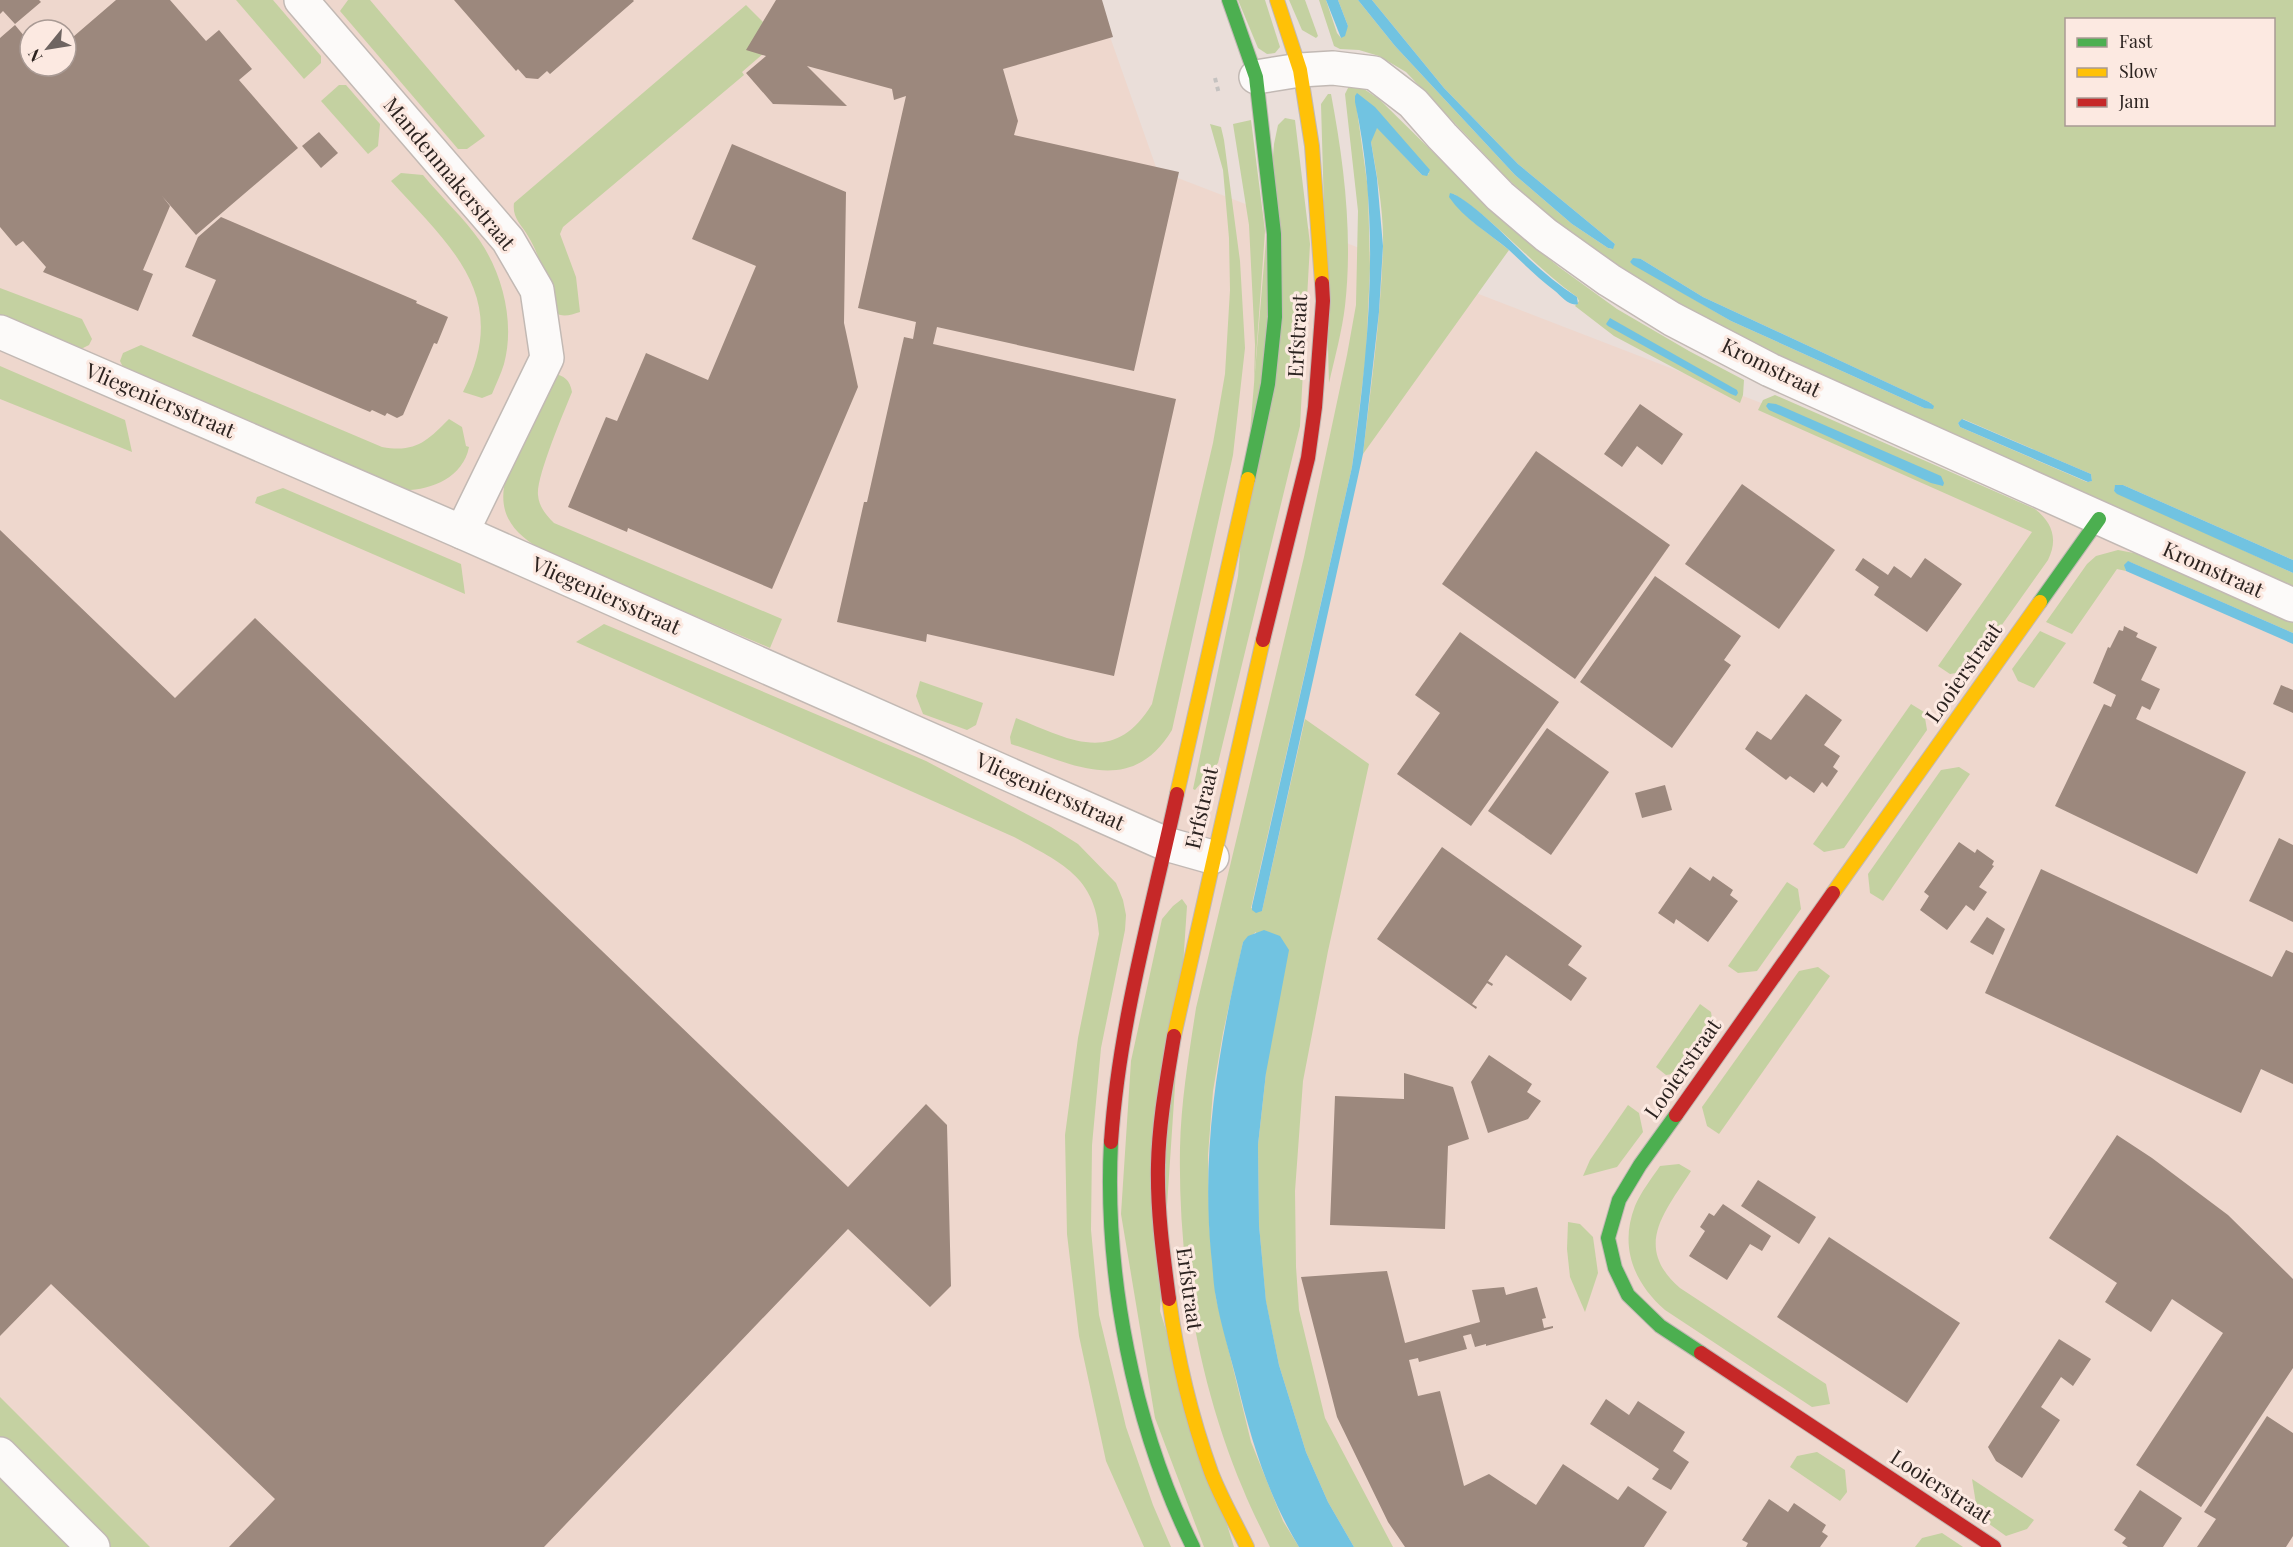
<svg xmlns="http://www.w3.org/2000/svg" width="2293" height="1547" viewBox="0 0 2293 1547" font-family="'Playfair Display',serif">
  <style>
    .built { fill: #eed7cd; fill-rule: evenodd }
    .green { fill: #c4d1a1; fill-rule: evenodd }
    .water { fill: #71c3e1 }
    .building { fill: #9c887d }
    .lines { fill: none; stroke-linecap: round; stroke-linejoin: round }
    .street-casing { stroke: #c2b9b4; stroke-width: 36 }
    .fast-casing { stroke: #c2b9b4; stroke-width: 16 }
    .slow-casing { stroke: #c2b9b4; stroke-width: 16 }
    .jam-casing { stroke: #c2b9b4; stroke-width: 16 }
    .path { stroke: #c5c2c0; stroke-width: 4; stroke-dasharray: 4.5 4.5; stroke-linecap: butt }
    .street { stroke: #fcfaf9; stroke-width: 33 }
    .fast { stroke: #4caf50; stroke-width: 14 }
    .slow { stroke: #ffc107; stroke-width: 14 }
    .jam { stroke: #c62828; stroke-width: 14 }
    .labels { text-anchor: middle; stroke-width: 6; stroke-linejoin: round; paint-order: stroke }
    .street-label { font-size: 21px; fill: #2c2320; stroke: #fce9e1 }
  </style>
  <rect width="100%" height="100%" fill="#eaded9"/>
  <path class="built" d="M0,0H1097L1157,170L2293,608V1547H0ZM30,30H66V66H30Z"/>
  <g class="green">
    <polygon points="236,0 273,0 321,56 321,63 304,79"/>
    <polygon points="348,0 370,0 485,136 467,149 458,149 340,11"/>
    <polygon points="1238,0 1265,0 1280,47 1275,53 1267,54 1258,48"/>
    <polygon points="1289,0 1305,0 1318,36 1316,38 1302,30"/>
    <path d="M1319,0H1326L1337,33L1341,38L1348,26L1338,0H1358L1395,46L1515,175L1572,224L1608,248L1612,249L1615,244L1518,164L1444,88L1372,0H2293V560L2123,485L2115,486L2114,491L2293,573V586L1782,360L1699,317L1622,269L1557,223L1508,179L1406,72L1379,56L1359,50L1340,49L1334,46ZM2066,20H2274V124H2066ZM1641,259L1703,297L1931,403L1924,408L1731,321L1630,262ZM1963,419L2091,474L2092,481L2087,482L1960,427L1958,423Z"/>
    <path d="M746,5L780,39L742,72L744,75L563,227L560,234L576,277L580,312C570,315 563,318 554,312C547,286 542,259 528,236C521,224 512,218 514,203Z"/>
    <polygon points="339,85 346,85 380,124 378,146 368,154 321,101"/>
    <path d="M1349,86L1361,87L1379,99L1505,223L1559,267L1617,309L1689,351L1744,380L1743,395L1740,403L1614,336L1575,306L1579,301L1577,297C1533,266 1499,223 1454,194L1472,221L1509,250L1363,454C1371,386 1381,316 1383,247C1384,212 1377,176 1371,142V137L1377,127L1422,175L1429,174L1355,96L1368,189L1370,268L1366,355L1352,467L1251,908L1262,911L1305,719L1369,764L1328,951L1303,1081L1295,1191L1296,1267L1299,1310L1325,1418L1393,1547H1354L1328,1502L1306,1452L1279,1365L1266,1302L1259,1225L1258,1145L1266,1073L1256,932L1243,942L1223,1033L1213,1091L1208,1155L1209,1224L1216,1298L1251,1442L1283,1521L1299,1547H1270C1261,1528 1251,1509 1243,1489C1198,1382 1178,1264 1180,1148C1181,1101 1189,1054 1196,1008L1304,557L1347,355L1356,305L1358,211L1345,94Z"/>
    <path d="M1328,94H1331C1344,163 1353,235 1345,306C1342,331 1335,357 1329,383L1321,104Z"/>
    <polygon points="1285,118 1295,120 1310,244 1300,426 1218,763 1195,790 1193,789 1238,576 1274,144 1278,125"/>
    <polygon points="1251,120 1265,231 1254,385 1255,345 1249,225 1233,124"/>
    <path d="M1210,124L1221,127L1224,140L1240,261L1245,348L1233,455L1172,730C1130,799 1071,763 1011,744L1010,737L1016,718C1069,739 1114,767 1152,704L1213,443L1225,374L1230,290L1229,238L1223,170Z"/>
    <path d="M401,173L423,175C441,197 464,218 480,241C503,275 515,323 504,364C501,374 496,384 492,394L482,398L463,392C512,297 451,247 391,181Z"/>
    <polygon points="0,288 82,319 92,339 89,345 75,352 0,321"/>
    <path d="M141,345L382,447C416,453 427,441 449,419L462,427L466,446L469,447C463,478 430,491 402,490L127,375L120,361L123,353Z"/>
    <polygon points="0,366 125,420 132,452 0,399"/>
    <path d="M553,374C564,375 570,380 572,392C564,412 536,477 538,495C539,507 546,515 554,523L782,619L770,648L547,553C513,534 495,514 507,474Z"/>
    <path d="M1775,395L2035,509C2053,523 2058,540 2048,560L1969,671L1950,674L1938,666L2032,532L1758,410L1763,400Z"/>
    <polygon points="283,488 461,564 465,594 255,503 257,497"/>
    <polygon points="2118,550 2139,554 2293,623 2293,633 2130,562 2125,568 2126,571 2117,569 2072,634 2046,622 2087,564 2096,556"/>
    <path d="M604,624L926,761L1051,827L1078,844L1116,883L1123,900L1126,915L1125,930L1101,1048L1092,1145L1091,1230L1099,1315L1126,1427L1153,1505L1171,1547H1144L1106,1461L1079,1336L1067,1234L1065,1135L1078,1038L1099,934C1096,876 1059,862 1014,837L576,642Z"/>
    <polygon points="2040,631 2066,643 2034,688 2018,681 2012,669"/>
    <polygon points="920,681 983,703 976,725 967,730 923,714 916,696"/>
    <polygon points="1911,704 1924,712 1927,730 1844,848 1824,852 1813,844"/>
    <polygon points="1959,767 1970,774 1883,901 1870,893 1868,874 1941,770"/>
    <polygon points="1787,882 1798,889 1801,909 1757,971 1738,973 1728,966"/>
    <polygon points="1182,899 1187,906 1160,1311 1234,1547 1204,1547 1155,1418 1121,1214 1131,1061 1162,919 1173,906"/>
    <polygon points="1818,967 1830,976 1719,1134 1707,1126 1702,1107 1799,971"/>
    <polygon points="1700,1004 1711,1012 1714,1031 1687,1072 1666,1075 1656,1067"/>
    <polygon points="1628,1105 1639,1113 1643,1132 1617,1167 1583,1176 1590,1160"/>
    <path d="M1679,1164L1691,1171C1664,1213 1633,1247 1680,1288L1826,1384L1830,1404L1812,1407L1665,1310C1634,1283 1619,1247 1635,1206C1641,1192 1651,1179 1660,1166Z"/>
    <polygon points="1568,1222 1580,1224 1593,1237 1598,1273 1585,1312 1570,1277 1567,1249"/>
    <polygon points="0,1397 150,1547 107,1547 0,1439"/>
    <polygon points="1817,1452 1845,1470 1847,1492 1840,1501 1790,1467 1797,1456"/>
    <polygon points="0,1466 80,1547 0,1547"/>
    <polygon points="1972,1479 2034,1520 2027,1529 2006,1536 1978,1516"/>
    <polygon points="1942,1533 1963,1547 1915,1547 1922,1538"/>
  </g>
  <g class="water">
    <polygon points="1326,0 1338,0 1348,26 1345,36 1341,38"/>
    <polygon points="1358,0 1372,0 1444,88 1518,164 1615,244 1613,249 1608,248 1572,224 1515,175 1395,46"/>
    <path d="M1357,93L1375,107L1430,170L1427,176L1422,175L1377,128L1371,142L1377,178L1383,246L1379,312L1363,454L1262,911L1256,913L1252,910V906L1352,467C1369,347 1381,222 1355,102V96Z"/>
    <path d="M1450,193C1467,196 1515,245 1529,259C1544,273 1560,286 1577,297L1578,304C1570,307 1561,296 1555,291C1539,279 1524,264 1509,250C1489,233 1464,219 1449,197Z"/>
    <polygon points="1633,258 1641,259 1703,297 1929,402 1934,406 1933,409 1924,408 1731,321 1633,265 1630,262"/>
    <polygon points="1610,318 1737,390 1738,393 1736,396 1731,394 1608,326 1606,324"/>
    <polygon points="1768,403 1776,404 1941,476 1944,483 1943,486 1931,483 1769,410 1766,406"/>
    <polygon points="1962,419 2091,474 2092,481 2088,482 1960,427 1958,423"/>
    <polygon points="2115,485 2123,485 2293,560 2293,573 2117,494 2114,491"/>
    <polygon points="2128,561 2293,633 2293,644 2126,571 2124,565"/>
    <path d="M1264,930L1280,936L1289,950L1266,1073L1258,1145L1259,1225L1266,1301L1279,1365L1306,1452L1328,1502L1354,1547H1299C1268,1496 1251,1440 1237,1382C1230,1354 1221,1326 1216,1298C1213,1283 1213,1268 1211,1253C1201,1147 1219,1045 1243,942L1248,936Z"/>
  </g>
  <g class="building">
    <polygon points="0,0 39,0 41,2 15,24 3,11 0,14"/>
    <polygon points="116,0 170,0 206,41 219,30 252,69 239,80 298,148 196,235 162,196 170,206 143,270 153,274 138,311 43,272 46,267 23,241 16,246 0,227 0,38 15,25 30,43 30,66 66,66 66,43"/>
    <polygon points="454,0 633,0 634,1 550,74 547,71 538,79 526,78 518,69 516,71"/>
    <polygon points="776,0 1102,0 1113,37 1003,69 1018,121 1014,135 1179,172 1134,371 937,327 933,344 1176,399 1114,676 927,634 926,642 837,622 864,502 867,502 904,337 913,339 916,322 858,308 906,96 894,100 892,89 807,66 847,106 773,104 746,73 766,56 746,50"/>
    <polygon points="319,132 338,153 321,168 302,146"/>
    <polygon points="732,144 846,192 844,323 858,387 772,589 628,528 627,532 568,507 606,417 617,421 646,353 708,380 756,266 692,239"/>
    <polygon points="221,217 417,301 416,303 448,317 437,344 434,343 403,415 397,418 387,413 385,416 372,410 370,412 192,336 216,280 185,267 198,237"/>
    <polygon points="1640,404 1683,434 1662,465 1637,446 1622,467 1604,454"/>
    <polygon points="1536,451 1670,545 1575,679 1442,584"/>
    <polygon points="1742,484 1835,550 1779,629 1685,564"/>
    <polygon points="0,530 175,698 255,618 848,1187 926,1104 947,1125 951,1286 930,1307 848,1229 544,1547 229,1547 275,1499 51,1284 0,1336"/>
    <polygon points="1863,558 1888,575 1894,566 1911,578 1925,558 1962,584 1927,632 1874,595 1879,587 1855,570"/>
    <polygon points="1655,576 1741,636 1724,660 1731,665 1672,748 1580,682"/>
    <polygon points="2124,626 2138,633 2136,637 2157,647 2141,680 2160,689 2150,710 2142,706 2136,719 2246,772 2197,874 2055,806 2104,704 2111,707 2116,695 2093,683 2108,647 2110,648 2119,630 2123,631"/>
    <polygon points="1460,632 1559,702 1471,826 1397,774 1440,713 1415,695"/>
    <polygon points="2281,685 2293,690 2293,713 2273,704"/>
    <polygon points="1806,694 1842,720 1824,745 1840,756 1833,767 1838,771 1827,787 1822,782 1814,793 1790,776 1786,780 1745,749 1757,731 1771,740"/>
    <polygon points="1547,728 1609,772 1551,855 1488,811"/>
    <polygon points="1665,785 1672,810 1642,818 1635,793"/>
    <polygon points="2279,838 2293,845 2293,922 2249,901"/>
    <polygon points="1959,842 1975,853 1977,849 1994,861 1992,865 1994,866 1979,887 1987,892 1974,911 1966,905 1947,930 1920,910 1929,896 1924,892"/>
    <polygon points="1442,847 1582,946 1568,965 1587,978 1571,1001 1506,955 1488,981 1493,984 1492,986 1487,983 1472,1004 1477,1007 1476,1009 1377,939"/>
    <polygon points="1690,867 1710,881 1713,876 1733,890 1730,895 1738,901 1708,942 1676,919 1674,924 1658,913"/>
    <polygon points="2041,869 2272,977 2286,950 2293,953 2293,1084 2261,1069 2241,1113 1985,993"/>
    <polygon points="1987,917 2005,929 1993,955 1970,942"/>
    <polygon points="1489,1055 1532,1084 1527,1092 1541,1101 1528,1119 1488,1133 1471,1082"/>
    <polygon points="1404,1073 1453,1087 1469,1139 1448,1146 1445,1229 1330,1225 1335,1096 1404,1099"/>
    <polygon points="2117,1135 2152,1158 2228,1215 2293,1279 2293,1368 2201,1507 2136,1465 2223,1333 2172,1299 2151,1332 2105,1302 2117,1283 2049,1238"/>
    <polygon points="1758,1180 1816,1217 1799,1244 1741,1206"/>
    <polygon points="1723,1204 1771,1236 1762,1251 1750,1244 1727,1280 1689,1256 1705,1231 1700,1227 1709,1213 1714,1216"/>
    <polygon points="1829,1237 1960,1323 1907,1403 1777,1317"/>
    <polygon points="1387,1271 1405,1343 1480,1322 1472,1290 1504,1287 1506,1295 1537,1287 1546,1318 1542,1319 1544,1328 1553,1326 1553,1328 1486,1346 1486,1344 1475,1347 1471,1334 1463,1336 1467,1349 1419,1362 1418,1358 1409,1360 1418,1396 1440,1391 1464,1486 1489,1474 1536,1505 1563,1464 1618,1500 1628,1486 1667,1512 1644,1547 1405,1547 1388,1522 1337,1417 1301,1277"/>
    <polygon points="2059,1339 2091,1359 2073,1386 2061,1377 2041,1407 2060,1420 2022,1478 1996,1461 1988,1447"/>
    <polygon points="1606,1399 1629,1415 1638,1401 1685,1432 1673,1451 1689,1462 1671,1490 1652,1479 1659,1469 1590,1424"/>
    <polygon points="2267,1416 2293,1433 2293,1536 2286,1547 2197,1547 2216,1519 2204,1512"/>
    <polygon points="2140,1490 2182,1518 2163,1547 2128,1547 2122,1543 2126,1538 2114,1530"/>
    <polygon points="1769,1499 1788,1512 1794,1503 1826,1525 1822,1532 1828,1536 1820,1547 1746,1547 1748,1543 1742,1540"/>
  </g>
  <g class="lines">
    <defs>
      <g id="street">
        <polyline points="301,0 508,240 537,290 547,358 462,532"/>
        <polyline points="1256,77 1300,70 1333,68 1374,73 1413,103 1442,136 1500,196 1546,235 1609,280 1672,319 1770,370 2293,605"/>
        <polyline points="0,332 462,532 1166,844 1212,857"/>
        <polyline points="0,1454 93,1547"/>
      </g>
      <g id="fast">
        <polyline points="1229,0 1256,77 1274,234 1275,317 1268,384 1248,479"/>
        <polyline points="2040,602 2099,519"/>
        <polyline points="1676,1115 1640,1165 1619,1200 1608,1238 1615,1268 1628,1295 1660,1326 1701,1353"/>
        <path d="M1111,1142C1104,1276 1134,1428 1193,1547"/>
      </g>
      <g id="slow">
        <polyline points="1277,0 1300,70 1312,146 1322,283"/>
        <polyline points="1177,794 1248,479"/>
        <polyline points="1833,893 2040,602"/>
        <polyline points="1174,1036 1263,640"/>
        <path d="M1169,1299C1177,1358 1191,1416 1211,1472C1221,1498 1235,1522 1247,1547"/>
      </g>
      <g id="jam">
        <polyline points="1263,640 1308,458 1315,407 1323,301 1322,283"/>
        <polyline points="1676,1115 1833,893"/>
        <path d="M1111,1142C1119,1023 1152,910 1177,794"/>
        <path d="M1169,1299C1163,1254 1157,1210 1158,1165C1159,1121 1167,1079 1174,1036"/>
        <polyline points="1701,1353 1994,1547"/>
      </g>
    </defs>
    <use href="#street" class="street-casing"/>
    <use href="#fast" class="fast-casing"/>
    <use href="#slow" class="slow-casing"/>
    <use href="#jam" class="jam-casing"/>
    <polyline class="path" points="1215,78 1219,94"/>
    <use href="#street" class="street"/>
    <use href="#fast" class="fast"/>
    <use href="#slow" class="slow"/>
    <use href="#jam" class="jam"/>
  </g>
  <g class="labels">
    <g class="street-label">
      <text transform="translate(449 174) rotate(50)" y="7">Mandenmakerstraat</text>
      <text transform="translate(1298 336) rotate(-87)" y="7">Erfstraat</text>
      <text transform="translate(1771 368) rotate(26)" y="7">Kromstraat</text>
      <text transform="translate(160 401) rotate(23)" y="7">Vliegeniersstraat</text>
      <text transform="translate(2213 570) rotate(24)" y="7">Kromstraat</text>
      <text transform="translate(606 596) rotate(24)" y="7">Vliegeniersstraat</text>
      <text transform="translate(1964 673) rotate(-55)" y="7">Looierstraat</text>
      <text transform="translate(1050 792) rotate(24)" y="7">Vliegeniersstraat</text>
      <text transform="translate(1202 808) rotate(-77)" y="7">Erfstraat</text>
      <text transform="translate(1683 1069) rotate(-55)" y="7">Looierstraat</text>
      <text transform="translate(1189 1289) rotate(82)" y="7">Erfstraat</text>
      <text transform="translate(1941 1487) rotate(33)" y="7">Looierstraat</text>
    </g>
  </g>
  <rect x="2065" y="18" width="210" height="108" fill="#fce9e1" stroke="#a99a94" stroke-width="1.5"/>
  <rect x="2077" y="38" width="30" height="9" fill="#4caf50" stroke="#a99a94" stroke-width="1.5"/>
  <text x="2119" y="48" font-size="18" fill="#2c2320">Fast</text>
  <rect x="2077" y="68" width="30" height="9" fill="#ffc107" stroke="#a99a94" stroke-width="1.5"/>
  <text x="2119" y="78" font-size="18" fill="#2c2320">Slow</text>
  <rect x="2077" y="98" width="30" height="9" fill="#c62828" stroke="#a99a94" stroke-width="1.5"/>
  <text x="2119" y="108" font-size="18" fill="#2c2320">Jam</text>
  <g transform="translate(48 48) rotate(240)"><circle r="28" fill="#fce9e1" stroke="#a99a94" stroke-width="1.5"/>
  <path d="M0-4.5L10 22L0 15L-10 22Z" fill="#6e6461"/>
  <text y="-9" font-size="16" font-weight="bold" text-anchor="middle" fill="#2c2320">N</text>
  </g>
</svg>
